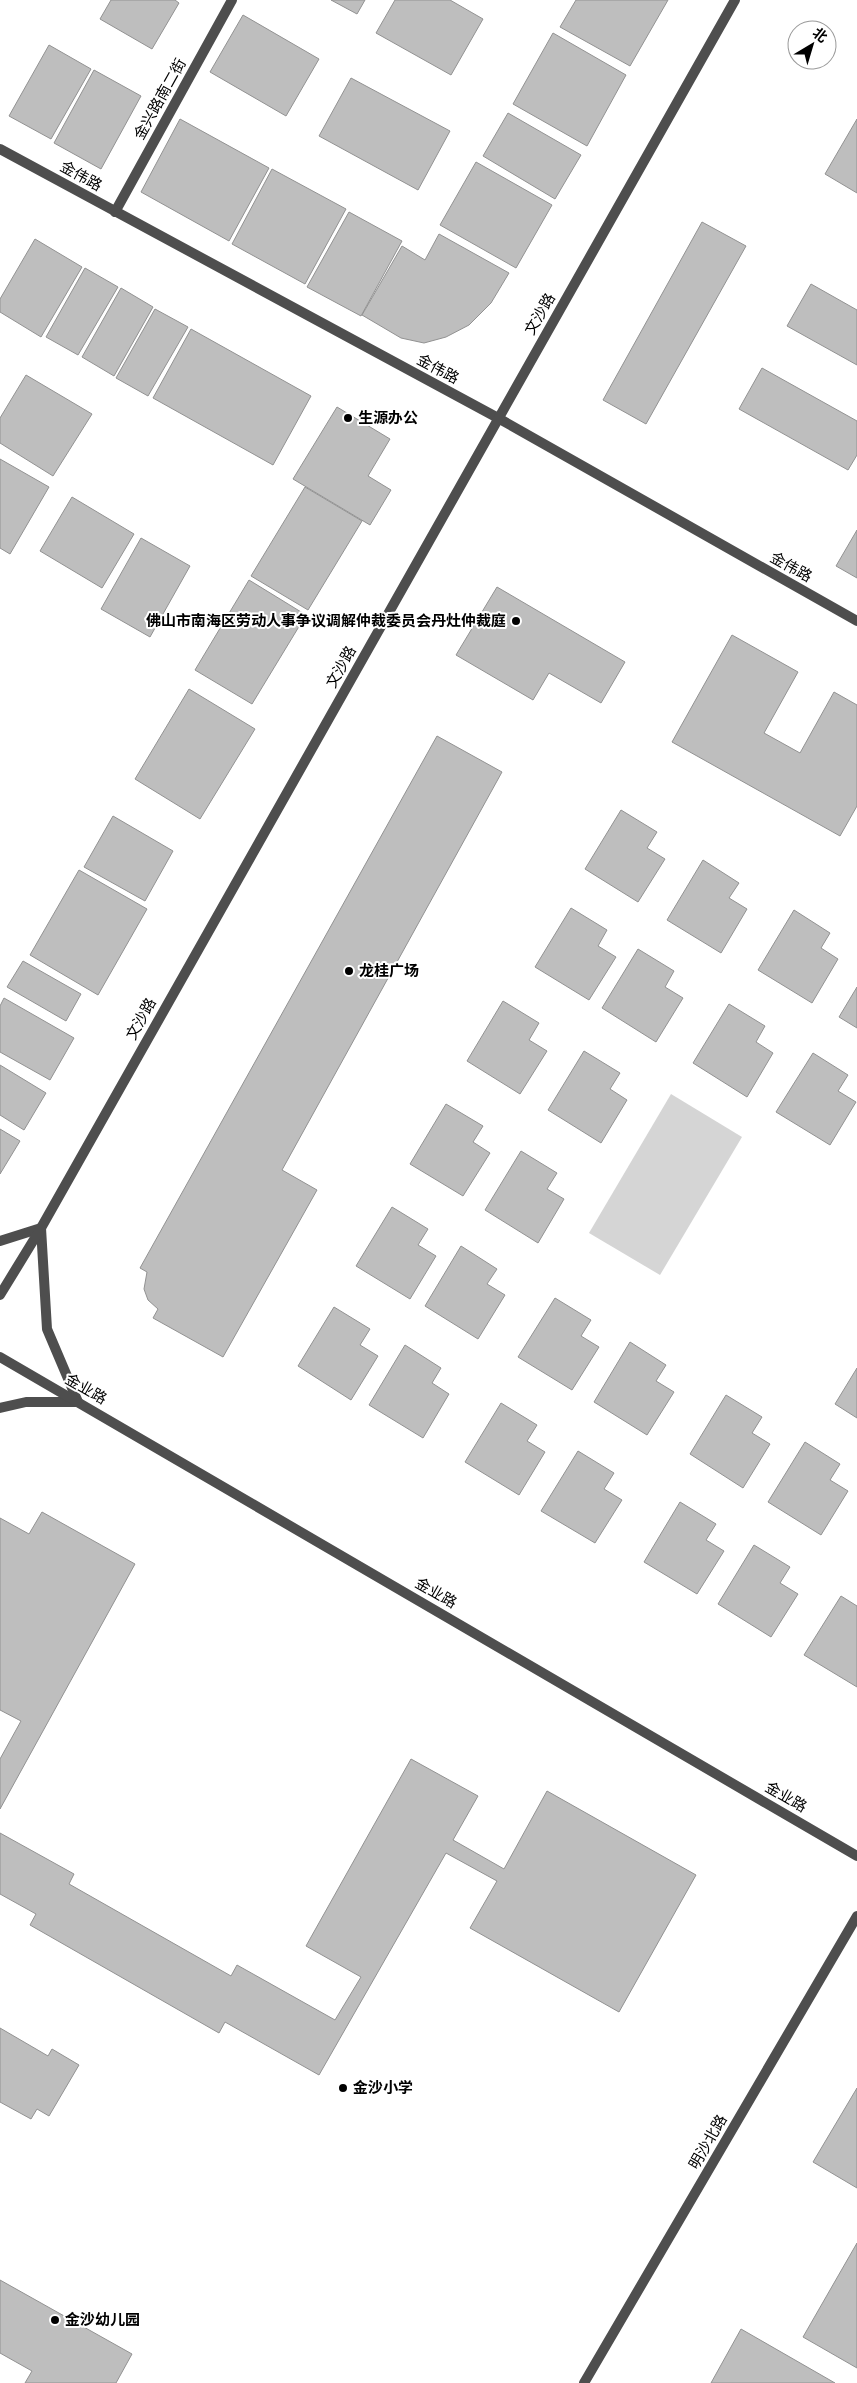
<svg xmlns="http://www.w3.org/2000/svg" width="857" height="2383" viewBox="0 0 857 2383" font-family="'DejaVu Sans','Noto Sans SC',sans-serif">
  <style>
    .green { fill: #d5d5d5 }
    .building { fill: #bebebe; stroke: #929292 }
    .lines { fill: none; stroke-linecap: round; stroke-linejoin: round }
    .service { stroke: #4e4e4e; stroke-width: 10 }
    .minor { stroke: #4e4e4e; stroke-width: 10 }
    .tertiary { stroke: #4e4e4e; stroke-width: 10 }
    .poi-dot { fill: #000; stroke: #fff; stroke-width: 2 }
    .labels { text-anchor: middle; stroke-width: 4; stroke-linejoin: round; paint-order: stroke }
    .street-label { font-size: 15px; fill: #000; stroke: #fff }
    .poi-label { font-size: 15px; font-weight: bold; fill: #000; stroke: #fff; text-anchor: start }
  </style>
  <rect width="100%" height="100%" fill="#fff"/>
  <polygon class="green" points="671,1094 742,1137 660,1275 589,1233"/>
  <g class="building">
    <polygon points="111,0 175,0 179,3 152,49 100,19"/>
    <polygon points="331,0 365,0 357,14"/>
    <polygon points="395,0 450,0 483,19 451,75 376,33"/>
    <polygon points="576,0 668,0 630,66 560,27"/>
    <polygon points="243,15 319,59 286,116 210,72"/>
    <polygon points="553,33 626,75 587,146 513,104"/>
    <polygon points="49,45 91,69 51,139 9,116"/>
    <polygon points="94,70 141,96 101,169 54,143"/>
    <polygon points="351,78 450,131 418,190 319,136"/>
    <polygon points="508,113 581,155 555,199 483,156"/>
    <polygon points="180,119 269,168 229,241 141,192"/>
    <polygon points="857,119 857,193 825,174"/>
    <polygon points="476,162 552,205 516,268 440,225"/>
    <polygon points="272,169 346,209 305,284 232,244"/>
    <polygon points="349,212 402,241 361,316 307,287"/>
    <polygon points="702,222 746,246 646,424 603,400"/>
    <polygon points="439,234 509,273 491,303 469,325 446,337 424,343 401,338 362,315 402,246 425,260"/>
    <polygon points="35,239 82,267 41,337 0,312 0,299"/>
    <polygon points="85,268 118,287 78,355 46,337"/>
    <polygon points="811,284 857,310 857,365 787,326"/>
    <polygon points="121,288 153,307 114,376 82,357"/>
    <polygon points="155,309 188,327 148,396 116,378"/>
    <polygon points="191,329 311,396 273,465 153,398"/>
    <polygon points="762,368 857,421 857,455 848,470 739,409"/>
    <polygon points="26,375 92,414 53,476 0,443 0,418"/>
    <polygon points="337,407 390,439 368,476 391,490 370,525 293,479"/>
    <polygon points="0,459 49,487 10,554 0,548"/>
    <polygon points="305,487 362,521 308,610 251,576"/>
    <polygon points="72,497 134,534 102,588 40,551"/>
    <polygon points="857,530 857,578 836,566"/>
    <polygon points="141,538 190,566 150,637 101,609"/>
    <polygon points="249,580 306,615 252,704 195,670"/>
    <polygon points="497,587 625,662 601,703 549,673 533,700 456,655"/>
    <polygon points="732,635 798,672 764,733 800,753 834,692 857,705 857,806 840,836 672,742"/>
    <polygon points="189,689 255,729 200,819 135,779"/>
    <polygon points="437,736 502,772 282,1170 317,1190 223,1357 153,1318 158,1309 148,1300 144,1289 147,1272 140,1268"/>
    <polygon points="621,810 657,832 647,848 665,859 638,902 585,869"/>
    <polygon points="113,816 173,851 145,901 84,867"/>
    <polygon points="703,860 739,883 729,898 747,909 721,953 667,920"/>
    <polygon points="79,870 147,909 98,995 30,955"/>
    <polygon points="571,908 607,930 598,946 616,957 589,1000 535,967"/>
    <polygon points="794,910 830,933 821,948 838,959 812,1003 758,970"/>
    <polygon points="638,949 674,971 665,987 683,998 656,1042 602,1008"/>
    <polygon points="23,961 81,994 66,1021 7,987"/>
    <polygon points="857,987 857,1028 839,1017"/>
    <polygon points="4,998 74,1038 50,1080 0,1052 0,1006"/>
    <polygon points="503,1001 539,1023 529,1040 547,1051 520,1094 467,1061"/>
    <polygon points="729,1004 765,1026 756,1042 773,1053 747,1097 693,1063"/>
    <polygon points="584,1051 620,1073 610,1089 627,1100 601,1143 548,1110"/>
    <polygon points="813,1053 848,1075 838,1091 856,1102 830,1145 776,1112"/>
    <polygon points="0,1065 46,1093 24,1130 0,1115"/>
    <polygon points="446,1104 483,1126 473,1142 490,1153 463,1196 410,1164"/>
    <polygon points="0,1129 20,1141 0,1174"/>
    <polygon points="521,1151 557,1173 547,1189 564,1199 538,1243 485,1210"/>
    <polygon points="392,1207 428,1229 418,1245 436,1256 410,1299 356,1266"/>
    <polygon points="461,1246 497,1269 487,1284 505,1295 478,1339 425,1306"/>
    <polygon points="555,1298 591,1320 581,1336 599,1347 572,1390 518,1357"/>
    <polygon points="334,1307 370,1329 360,1345 378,1356 351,1400 298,1366"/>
    <polygon points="630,1342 666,1365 656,1381 674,1392 647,1435 594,1402"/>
    <polygon points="405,1345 441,1368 432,1383 449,1394 423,1438 369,1405"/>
    <polygon points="857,1368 857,1418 835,1404"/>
    <polygon points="726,1395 762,1417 752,1433 770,1444 743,1488 690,1454"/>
    <polygon points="501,1403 537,1425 527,1441 545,1452 519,1495 465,1462"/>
    <polygon points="805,1442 840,1464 830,1480 848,1491 821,1535 768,1502"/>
    <polygon points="578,1451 614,1473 604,1489 622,1500 595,1543 541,1511"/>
    <polygon points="680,1502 716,1524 706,1540 724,1551 697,1594 644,1562"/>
    <polygon points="42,1512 135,1564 0,1809 0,1759 21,1721 0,1710 0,1518 29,1534"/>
    <polygon points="754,1545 790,1567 780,1583 798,1594 771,1637 718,1604"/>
    <polygon points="841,1596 857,1606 857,1687 804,1655"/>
    <polygon points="411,1759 478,1796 453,1840 504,1869 547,1791 696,1875 619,2012 470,1928 497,1881 446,1853 319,2075 225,2022 219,2033 30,1925 36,1914 0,1894 0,1833 74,1874 69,1884 231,1976 237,1965 335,2020 361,1977 306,1946"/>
    <polygon points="0,2028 48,2056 52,2049 79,2065 49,2116 37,2109 31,2119 0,2102"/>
    <polygon points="857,2088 857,2188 813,2162"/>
    <polygon points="857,2243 857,2368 803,2337"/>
    <polygon points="0,2280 132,2354 116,2383 25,2383 32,2371 0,2353"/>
    <polygon points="741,2329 835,2383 711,2383"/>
  </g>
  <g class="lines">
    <polyline class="service" points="0,1241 41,1228 47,1329 78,1402 26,1402 0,1408"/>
    <polyline class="minor" points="115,212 232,0"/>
    <g class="tertiary">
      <polyline points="0,149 498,418 857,621"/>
      <polyline points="0,1295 41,1228 735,0"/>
      <polyline points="0,1357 857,1856"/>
      <polyline points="584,2383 857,1916"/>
    </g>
  </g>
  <g class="poi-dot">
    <circle cx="348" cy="418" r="5"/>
    <circle cx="516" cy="621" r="5"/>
    <circle cx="349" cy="971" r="5"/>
    <circle cx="343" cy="2088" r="5"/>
    <circle cx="55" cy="2320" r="5"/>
  </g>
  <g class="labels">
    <g class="street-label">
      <text transform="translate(160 99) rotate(-61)" y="5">金兴路南二街</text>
      <text transform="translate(81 176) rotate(29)" y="5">金伟路</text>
      <text transform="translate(540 314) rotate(-60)" y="5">文沙路</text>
      <text transform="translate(438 369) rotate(28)" y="5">金伟路</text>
      <text transform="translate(791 567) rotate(29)" y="5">金伟路</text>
      <text transform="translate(341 667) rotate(-61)" y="5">文沙路</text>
      <text transform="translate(141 1019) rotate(-61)" y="5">文沙路</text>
      <text transform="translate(86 1389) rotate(30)" y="5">金业路</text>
      <text transform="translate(436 1593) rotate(30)" y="5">金业路</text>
      <text transform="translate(786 1797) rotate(30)" y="5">金业路</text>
      <text transform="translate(708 2142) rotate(-60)" y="5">明沙北路</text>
    </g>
    <g class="poi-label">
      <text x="358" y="423">生源办公</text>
      <text x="506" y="626" text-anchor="end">佛山市南海区劳动人事争议调解仲裁委员会丹灶仲裁庭</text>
      <text x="359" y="976">龙桂广场</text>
      <text x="353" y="2093">金沙小学</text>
      <text x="65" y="2325">金沙幼儿园</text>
    </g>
  </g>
  <g transform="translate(812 45) rotate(38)"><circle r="24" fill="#ffffff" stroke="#999999"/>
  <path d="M0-4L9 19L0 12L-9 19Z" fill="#000000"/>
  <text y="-8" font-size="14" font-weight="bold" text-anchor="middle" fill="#000000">北</text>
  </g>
</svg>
